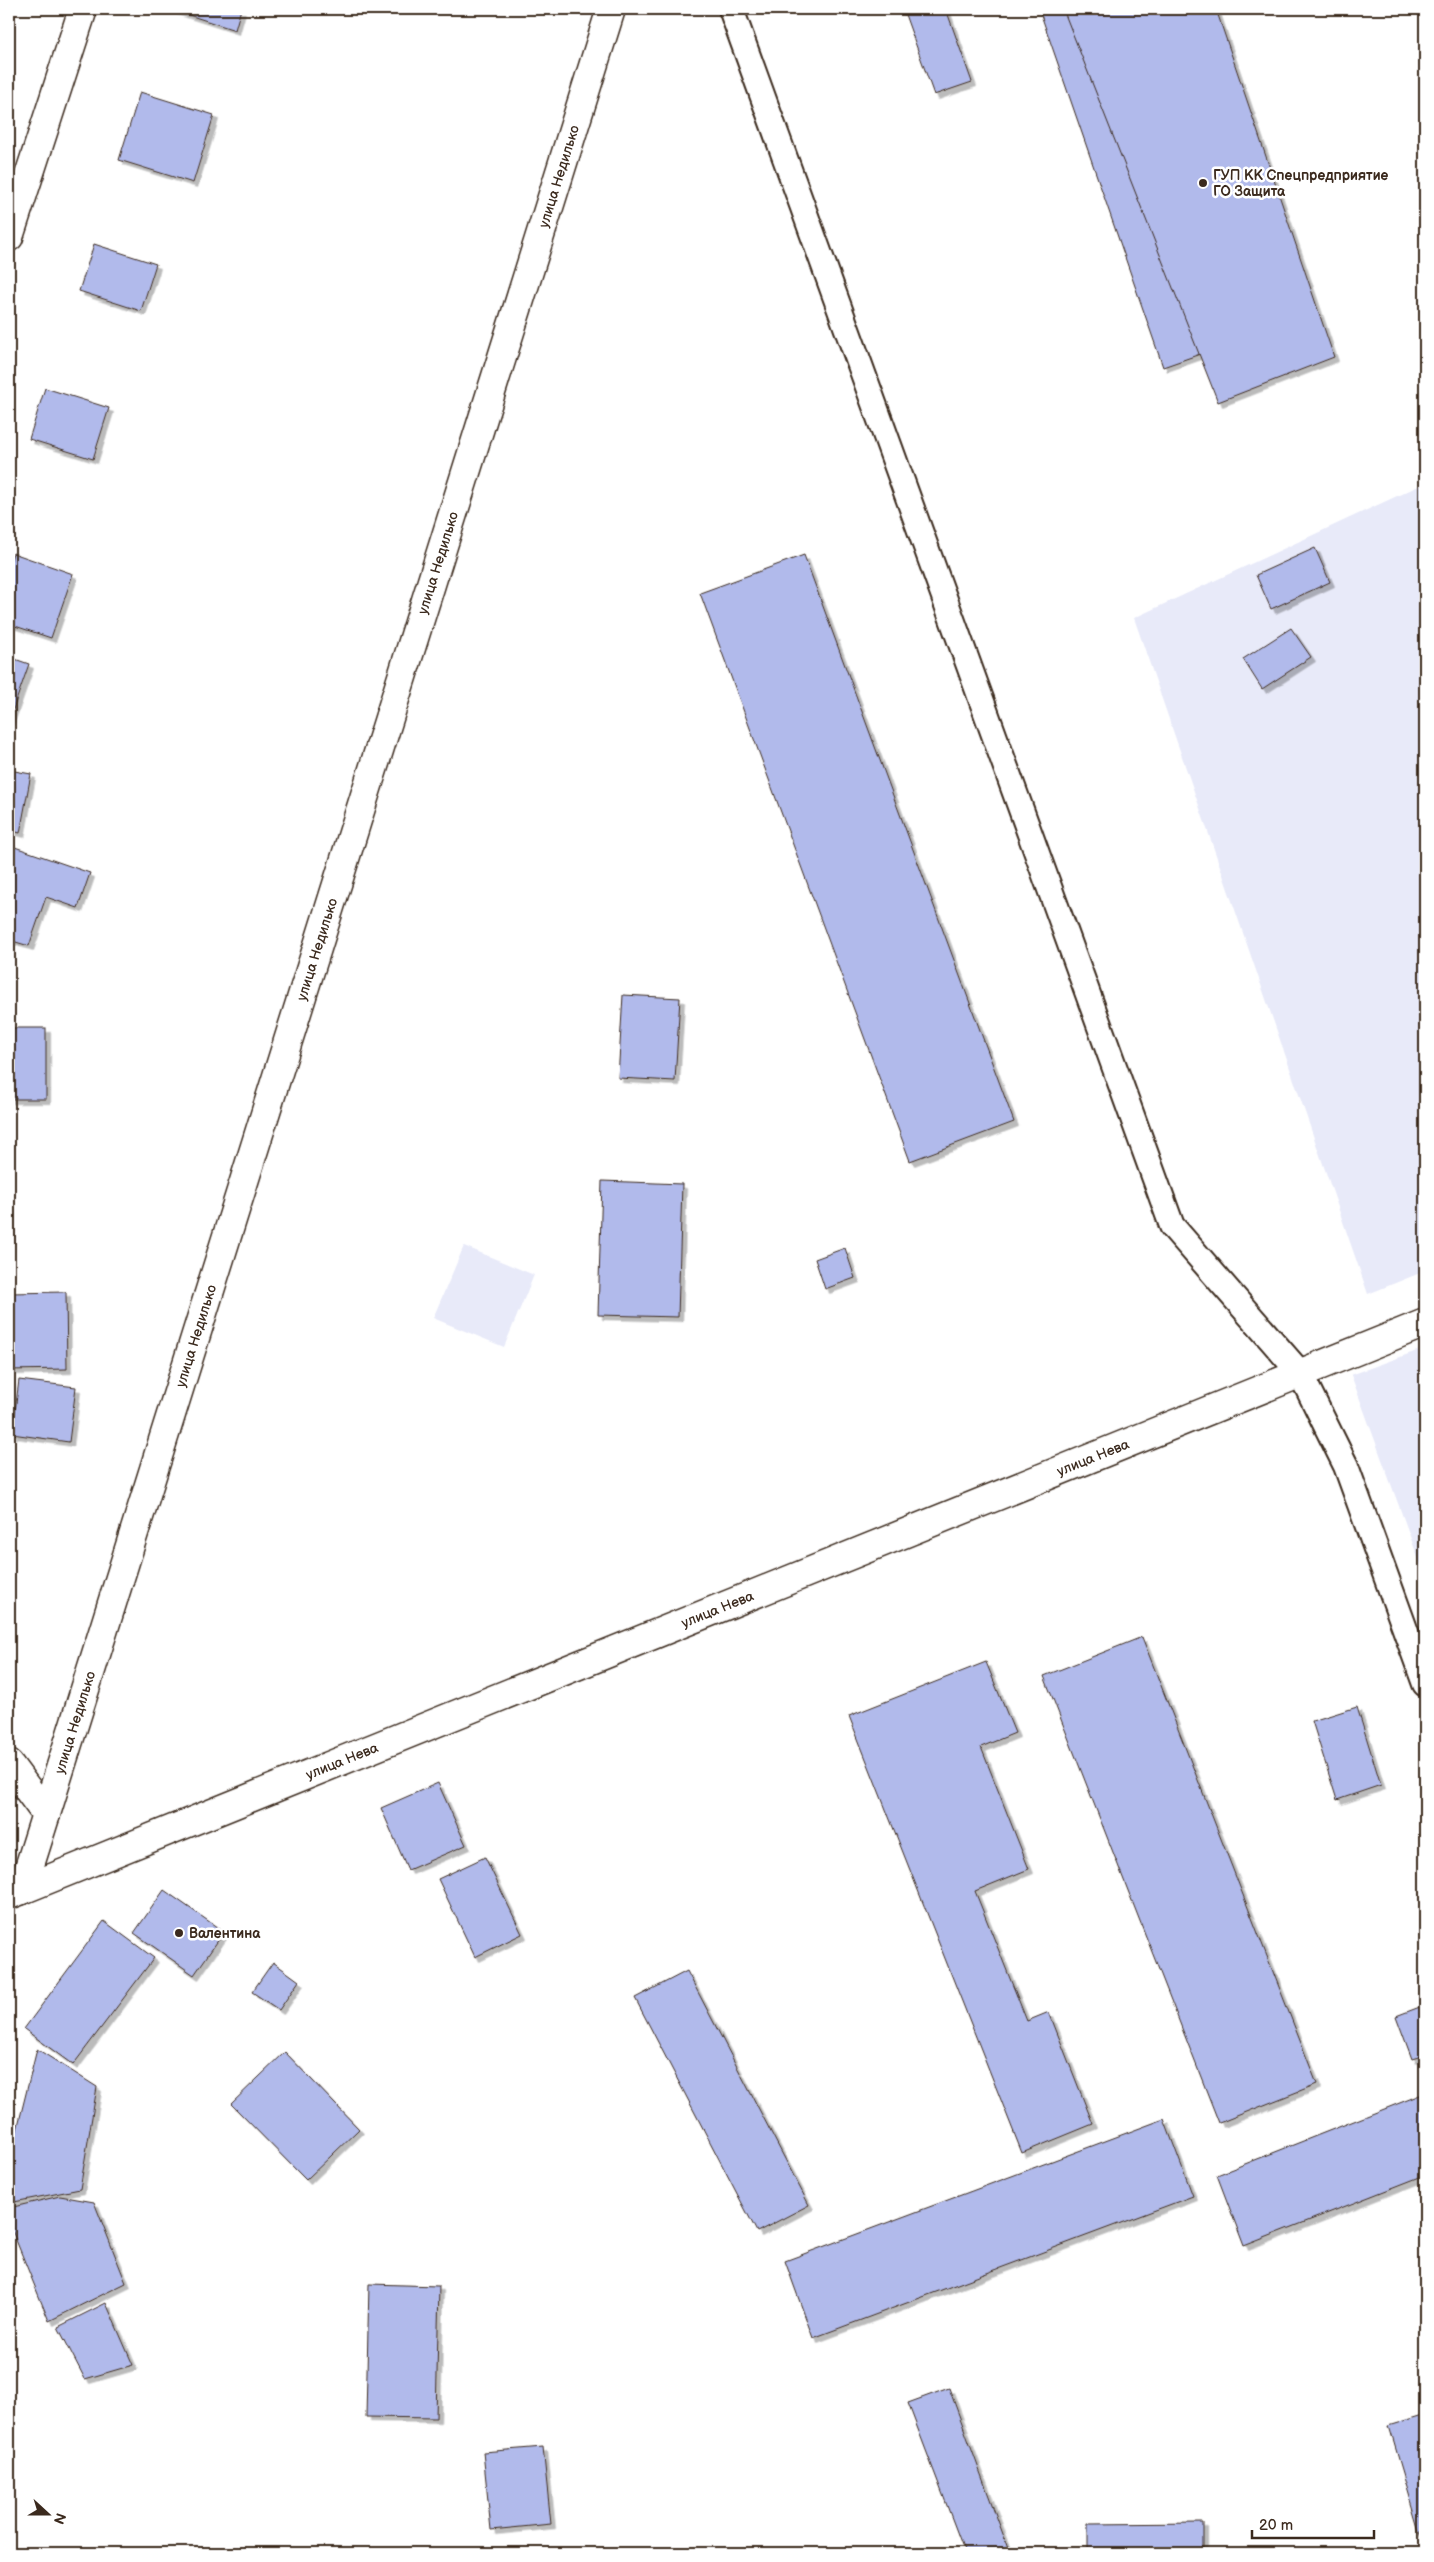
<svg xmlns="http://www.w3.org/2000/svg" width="1434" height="2562" viewBox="0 0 1434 2562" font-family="'Balsamiq Sans',sans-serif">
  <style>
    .built { fill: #e8eaf9 }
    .building { fill: #b1baeb; stroke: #3b2a1e; filter: url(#shadow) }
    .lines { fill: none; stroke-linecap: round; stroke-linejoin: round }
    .service-casing { stroke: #3b2a1e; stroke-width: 28 }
    .minor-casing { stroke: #3b2a1e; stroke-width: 31 }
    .tertiary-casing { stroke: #3b2a1e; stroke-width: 31 }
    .secondary-casing { stroke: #3b2a1e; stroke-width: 31 }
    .service { stroke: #fff; stroke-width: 24 }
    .minor { stroke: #fff; stroke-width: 28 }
    .tertiary { stroke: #fff; stroke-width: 28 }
    .secondary { stroke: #fff; stroke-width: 28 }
    .poi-dot { fill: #3b2a1e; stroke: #fff; stroke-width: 2 }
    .labels { text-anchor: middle; stroke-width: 5; stroke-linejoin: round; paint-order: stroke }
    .poi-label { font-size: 14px; font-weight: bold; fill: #3b2a1e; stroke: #fff; text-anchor: start }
    .street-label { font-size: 14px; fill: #3b2a1e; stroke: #fff }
  </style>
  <defs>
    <filter id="shadow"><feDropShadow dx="4.5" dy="4.5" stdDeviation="0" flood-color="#0004"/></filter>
  </defs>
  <rect width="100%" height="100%" fill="#fff"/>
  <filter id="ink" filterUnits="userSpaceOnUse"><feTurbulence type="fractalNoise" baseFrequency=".02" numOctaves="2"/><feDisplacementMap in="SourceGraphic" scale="10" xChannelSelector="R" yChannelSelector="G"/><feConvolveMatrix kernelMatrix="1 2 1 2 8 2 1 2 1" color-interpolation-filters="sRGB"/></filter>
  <g filter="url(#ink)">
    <g class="built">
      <polygon points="1425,483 1425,1271 1368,1294 1134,618"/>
      <polygon points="464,1246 534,1275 504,1347 433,1318"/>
      <polygon points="1425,1348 1425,1577 1351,1375"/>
    </g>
    <g class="building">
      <polygon points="170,9 241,9 235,30"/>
      <polygon points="903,9 946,9 972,82 934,95"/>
      <polygon points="1039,9 1180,9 1289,323 1163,367"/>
      <polygon points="1063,9 1216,9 1334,357 1218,402"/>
      <polygon points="140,92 214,115 193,183 119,160"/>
      <polygon points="94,244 156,264 141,311 79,291"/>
      <polygon points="45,388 109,408 93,459 29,439"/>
      <polygon points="1315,548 1330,582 1271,609 1256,575"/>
      <polygon points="13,553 73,574 51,638 9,624 9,566"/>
      <polygon points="804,555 1014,1122 910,1161 700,593"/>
      <polygon points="1291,628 1311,657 1262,689 1243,659"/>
      <polygon points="9,657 29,664 9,721"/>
      <polygon points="9,770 31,774 20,833 9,830"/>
      <polygon points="9,845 90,873 78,908 46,897 29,946 9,940"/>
      <polygon points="623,995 680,998 675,1081 618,1078"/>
      <rect x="9" y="1028" width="37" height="71"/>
      <polygon points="602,1181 682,1184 678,1317 598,1315"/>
      <polygon points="845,1248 855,1278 825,1289 815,1259"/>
      <polygon points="66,1292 67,1369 9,1370 9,1293"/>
      <polygon points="19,1380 76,1387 69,1442 12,1434"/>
      <polygon points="1142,1637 1317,2084 1219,2123 1044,1676"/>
      <polygon points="986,1662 1015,1733 981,1747 1029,1869 975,1891 1027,2021 1049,2012 1093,2124 1022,2153 849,1716"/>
      <polygon points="1357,1707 1381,1785 1337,1800 1312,1721"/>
      <polygon points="438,1783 466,1845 408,1870 381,1808"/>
      <polygon points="485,1857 522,1934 475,1957 438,1879"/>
      <polygon points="164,1890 224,1932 194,1975 134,1933"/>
      <polygon points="104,1921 154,1958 73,2065 24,2029"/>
      <polygon points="273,1962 299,1981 279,2010 252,1992"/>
      <polygon points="687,1971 809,2205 757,2232 635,1998"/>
      <polygon points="1425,2005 1425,2055 1412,2059 1396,2016"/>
      <polygon points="37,2049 97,2087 80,2189 9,2203 9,2162"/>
      <polygon points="285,2052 359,2129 306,2180 231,2104"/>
      <polygon points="1425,2093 1425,2175 1244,2246 1217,2175"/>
      <polygon points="1164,2119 1193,2196 813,2338 785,2261"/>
      <polygon points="60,2196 94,2202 126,2283 49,2321 9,2223 9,2208"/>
      <polygon points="369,2284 439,2286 436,2418 366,2417"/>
      <polygon points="106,2303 133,2365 85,2379 58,2327"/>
      <polygon points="949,2388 1010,2553 965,2553 908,2403"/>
      <polygon points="1425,2415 1425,2547 1389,2426"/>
      <polygon points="543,2447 551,2524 491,2530 483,2452"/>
      <polygon points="1203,2523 1203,2553 1088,2553 1088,2524"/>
    </g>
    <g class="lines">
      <defs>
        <polyline id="service" points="731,9 1172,1226 1300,1373 1346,1466 1425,1684"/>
        <g id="minor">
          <polyline points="9,237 83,9"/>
          <polyline points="9,1764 46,1814"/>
          <path id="s1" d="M22,1890L1425,1323"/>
        </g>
        <polyline id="tertiary" points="22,1890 46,1814"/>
        <g id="secondary">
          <path id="s2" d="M46,1814L611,9"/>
          <polyline points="9,1895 22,1890"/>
        </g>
      </defs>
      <use href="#service" class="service-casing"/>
      <use href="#minor" class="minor-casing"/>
      <use href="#tertiary" class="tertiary-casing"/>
      <use href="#secondary" class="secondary-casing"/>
      <use href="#service" class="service"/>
      <use href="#minor" class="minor"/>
      <use href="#tertiary" class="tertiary"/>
      <use href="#secondary" class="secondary"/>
    </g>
  </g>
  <g class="poi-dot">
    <circle cx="1203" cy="183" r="5"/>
    <circle cx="179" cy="1933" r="5"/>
  </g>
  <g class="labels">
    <g class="poi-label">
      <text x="1213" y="180">ГУП КК Спецпредприятие<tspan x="1213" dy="16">ГО Защита</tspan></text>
      <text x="189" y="1938">Валентина</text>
    </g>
    <g class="street-label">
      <text dy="5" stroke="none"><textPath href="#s2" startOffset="1716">улица Недилько</textPath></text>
      <text dy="5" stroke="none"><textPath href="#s2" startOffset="1311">улица Недилько</textPath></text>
      <text dy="5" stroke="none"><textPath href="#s2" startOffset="906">улица Недилько</textPath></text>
      <text dy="5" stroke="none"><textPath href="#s2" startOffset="501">улица Недилько</textPath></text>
      <text dy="5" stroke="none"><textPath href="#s1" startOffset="1155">улица Нева</textPath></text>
      <text dy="5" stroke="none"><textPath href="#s1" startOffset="750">улица Нева</textPath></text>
      <text dy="5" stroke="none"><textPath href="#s2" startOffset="96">улица Недилько</textPath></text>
      <text dy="5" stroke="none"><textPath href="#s1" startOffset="345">улица Нева</textPath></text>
    </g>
  </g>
  <rect width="1434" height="2562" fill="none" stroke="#fff" stroke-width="30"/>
  <rect x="15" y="15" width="1404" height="2532" fill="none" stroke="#3b2a1e" stroke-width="2" filter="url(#ink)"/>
  <g transform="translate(48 2514) rotate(111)" stroke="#ffffff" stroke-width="4" paint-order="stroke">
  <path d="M0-4L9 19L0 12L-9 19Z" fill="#3b2a1e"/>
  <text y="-8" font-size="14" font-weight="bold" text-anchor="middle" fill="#3b2a1e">N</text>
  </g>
  <path d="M1252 2530v8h122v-8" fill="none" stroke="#3b2a1e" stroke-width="2.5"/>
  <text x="1259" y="2530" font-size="15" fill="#3b2a1e" stroke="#ffffff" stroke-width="4" paint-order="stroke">20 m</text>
</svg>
